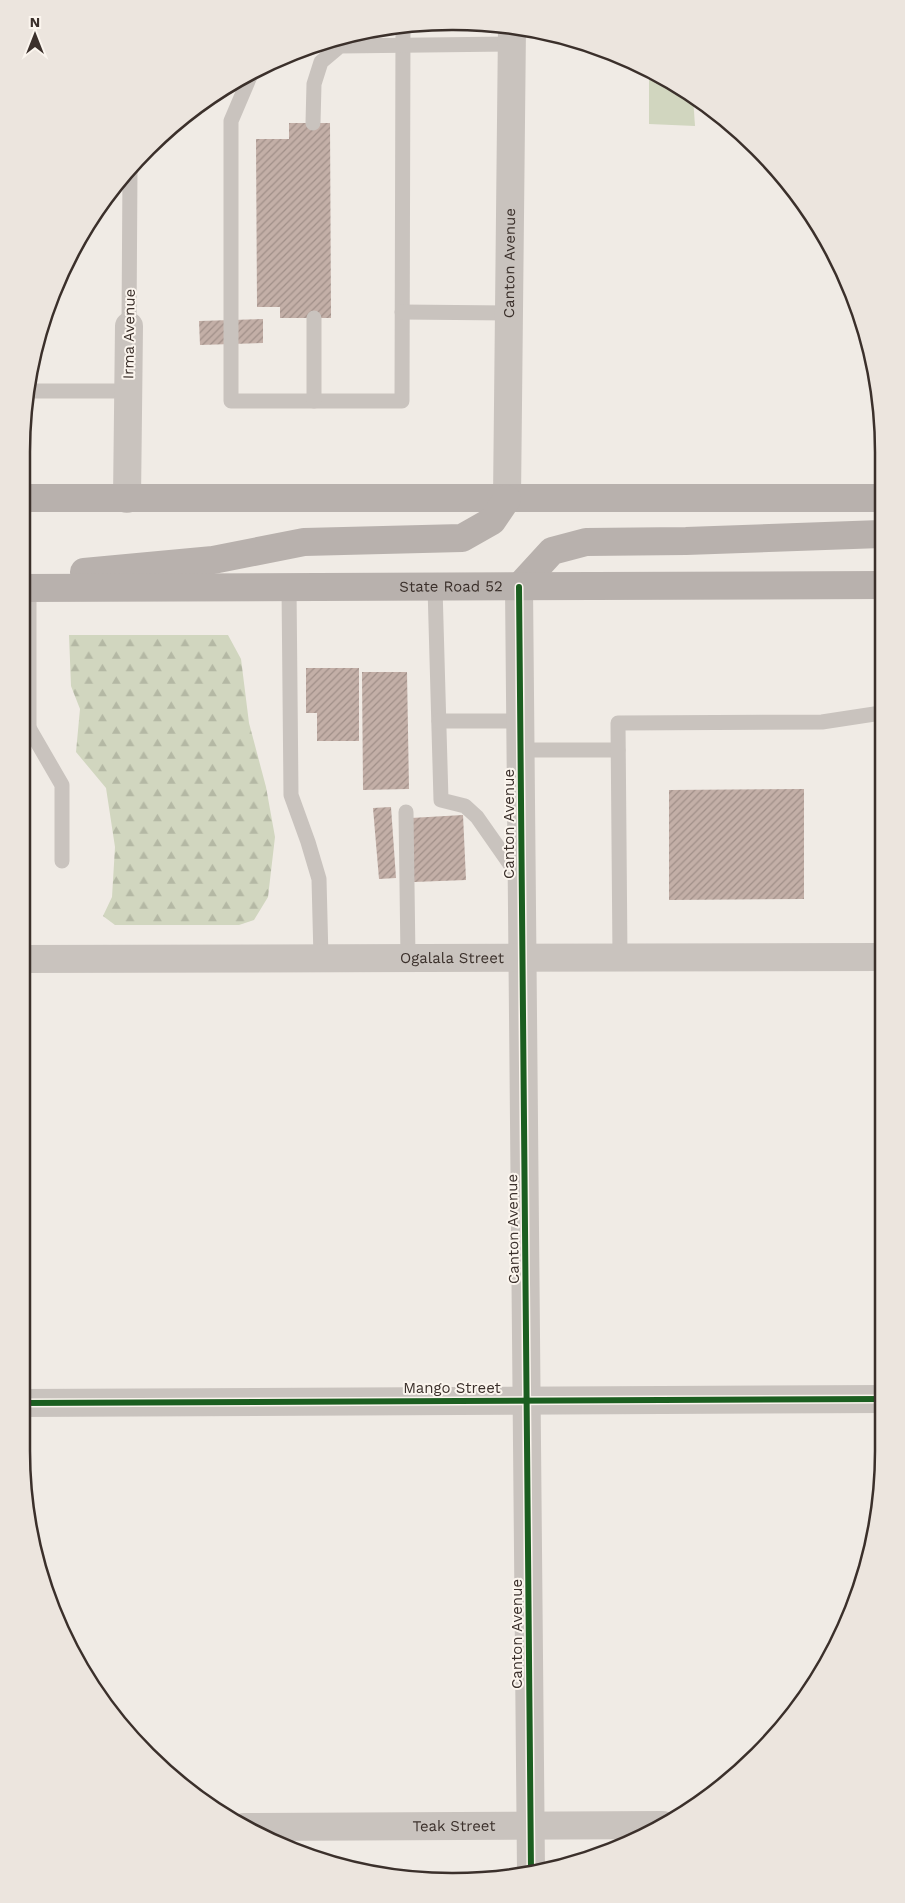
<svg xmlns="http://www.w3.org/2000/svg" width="905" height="1903" viewBox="0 0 905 1903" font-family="'Work Sans',sans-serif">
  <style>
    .forest { fill: url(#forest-firs) }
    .pitch { fill: #d1d6bf }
    .building { fill: url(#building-hatch) }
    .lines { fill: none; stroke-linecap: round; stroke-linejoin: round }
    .service { stroke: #c9c3be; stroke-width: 15 }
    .minor { stroke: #c9c3be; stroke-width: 28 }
    .primary { stroke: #b8b1ad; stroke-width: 28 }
    .cycleway-casing { stroke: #fbf5ee; stroke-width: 9 }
    .cycleway { stroke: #1b5e20; stroke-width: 6 }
    .labels { text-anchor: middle; stroke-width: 4; stroke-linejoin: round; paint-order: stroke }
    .street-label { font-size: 15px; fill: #3b302b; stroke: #fbf5ee }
    .rim { fill: none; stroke: #3b302b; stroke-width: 2.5 }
  </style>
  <defs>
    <pattern id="forest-firs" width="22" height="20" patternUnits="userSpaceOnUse" patternTransform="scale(1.25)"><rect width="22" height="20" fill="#d1d6bf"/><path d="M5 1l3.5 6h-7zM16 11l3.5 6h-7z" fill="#b4b8a4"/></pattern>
    <pattern id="building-hatch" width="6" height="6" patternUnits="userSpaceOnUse" patternTransform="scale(1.25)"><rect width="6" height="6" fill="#c3afa7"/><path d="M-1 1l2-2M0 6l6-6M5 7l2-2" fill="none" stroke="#a08f88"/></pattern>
  </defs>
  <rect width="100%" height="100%" fill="#f0ebe5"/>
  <polygon class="forest" points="69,635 228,635 241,659 249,723 266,787 275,837 268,897 254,920 239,925 115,925 103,916 112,897 115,847 106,788 76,752 80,709 71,686"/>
  <g class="pitch">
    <polygon points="649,72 693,97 695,126 649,124"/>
    <polygon points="700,102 715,111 746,141 717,120"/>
  </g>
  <g class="building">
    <polygon points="289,123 330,123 331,318 280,318 280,307 257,307 256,139 289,139"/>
    <polygon points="263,319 263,343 200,345 199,321"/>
    <polygon points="306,668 359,668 359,741 317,741 317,713 306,713"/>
    <polygon points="362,672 407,672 409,789 363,790"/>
    <polygon points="21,786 23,786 24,891 21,891"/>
    <polygon points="804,789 804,899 669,900 669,790"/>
    <polygon points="391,807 396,878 379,879 373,808"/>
    <polygon points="463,815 466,880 414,882 411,818"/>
  </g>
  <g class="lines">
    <g class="service">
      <polyline points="251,74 231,121 231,401 402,401 403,26"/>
      <polyline points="313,123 314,84 321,62 340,46 512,44"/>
      <polyline points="402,312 509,313"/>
      <polyline points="129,326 130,169"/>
      <polyline points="27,391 128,391"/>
      <polyline points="314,401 314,318"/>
      <polyline points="289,587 291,795 308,842 319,879 321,958"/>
      <polyline points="435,587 441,800 465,806 477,817 519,877"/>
      <polyline points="439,721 521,721"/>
      <polyline points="21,728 29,728 29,588"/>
      <polyline points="29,728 62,785 62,861"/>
      <polyline points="521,750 618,750"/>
      <polyline points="406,812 408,958"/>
      <polyline points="620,957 618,723 822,722 881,713"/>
    </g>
    <g class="minor">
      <polyline points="127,499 129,326"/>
      <path id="s1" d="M507,499L512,27"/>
      <polyline points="519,587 531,1871"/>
      <path id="s2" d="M21,959L882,957"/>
      <polyline points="21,1403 884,1399"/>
      <path id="s3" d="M244,1827L663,1825"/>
    </g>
    <g class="primary">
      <polyline points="21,498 880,498"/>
      <polyline points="84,572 213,560 304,542 462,538 492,521 507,499"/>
      <polyline points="519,587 552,551 586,542 686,541 881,534"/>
      <path id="s4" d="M21,588L881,585"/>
    </g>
    <defs>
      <g id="cycleway">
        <polyline points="519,587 531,1871"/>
        <polyline points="21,1403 884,1399"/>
      </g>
    </defs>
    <use href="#cycleway" class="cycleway-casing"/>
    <use href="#cycleway" class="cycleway"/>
  </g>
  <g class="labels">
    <g class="street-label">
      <text dy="5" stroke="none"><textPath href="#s1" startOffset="236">Canton Avenue</textPath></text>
      <text transform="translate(129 334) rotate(-89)" y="5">Irma Avenue</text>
      <text dy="5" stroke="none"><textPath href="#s4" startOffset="430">State Road 52</textPath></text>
      <text transform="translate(509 824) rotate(-90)" y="5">Canton Avenue</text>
      <text dy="5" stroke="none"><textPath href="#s2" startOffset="431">Ogalala Street</textPath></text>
      <text transform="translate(513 1229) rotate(-91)" y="5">Canton Avenue</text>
      <text x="452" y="1393">Mango Street</text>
      <text transform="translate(517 1634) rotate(-90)" y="5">Canton Avenue</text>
      <text dy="5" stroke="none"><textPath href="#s3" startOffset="210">Teak Street</textPath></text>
    </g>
  </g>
  <path d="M0 0H905V1903H0ZM452 30H453A422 422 0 0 1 875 452V1451A422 422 0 0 1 453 1873H452A422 422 0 0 1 30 1451V452A422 422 0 0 1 452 30Z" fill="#ece5de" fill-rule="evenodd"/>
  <path class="rim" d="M452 30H453A422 422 0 0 1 875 452V1451A422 422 0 0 1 453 1873H452A422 422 0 0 1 30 1451V452A422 422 0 0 1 452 30Z"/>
  <g transform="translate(35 35)" stroke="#fbf5ee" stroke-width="4" paint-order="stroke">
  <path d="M0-4L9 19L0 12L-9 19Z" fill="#3b302b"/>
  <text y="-8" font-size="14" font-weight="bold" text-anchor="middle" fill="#3b302b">N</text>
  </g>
</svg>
